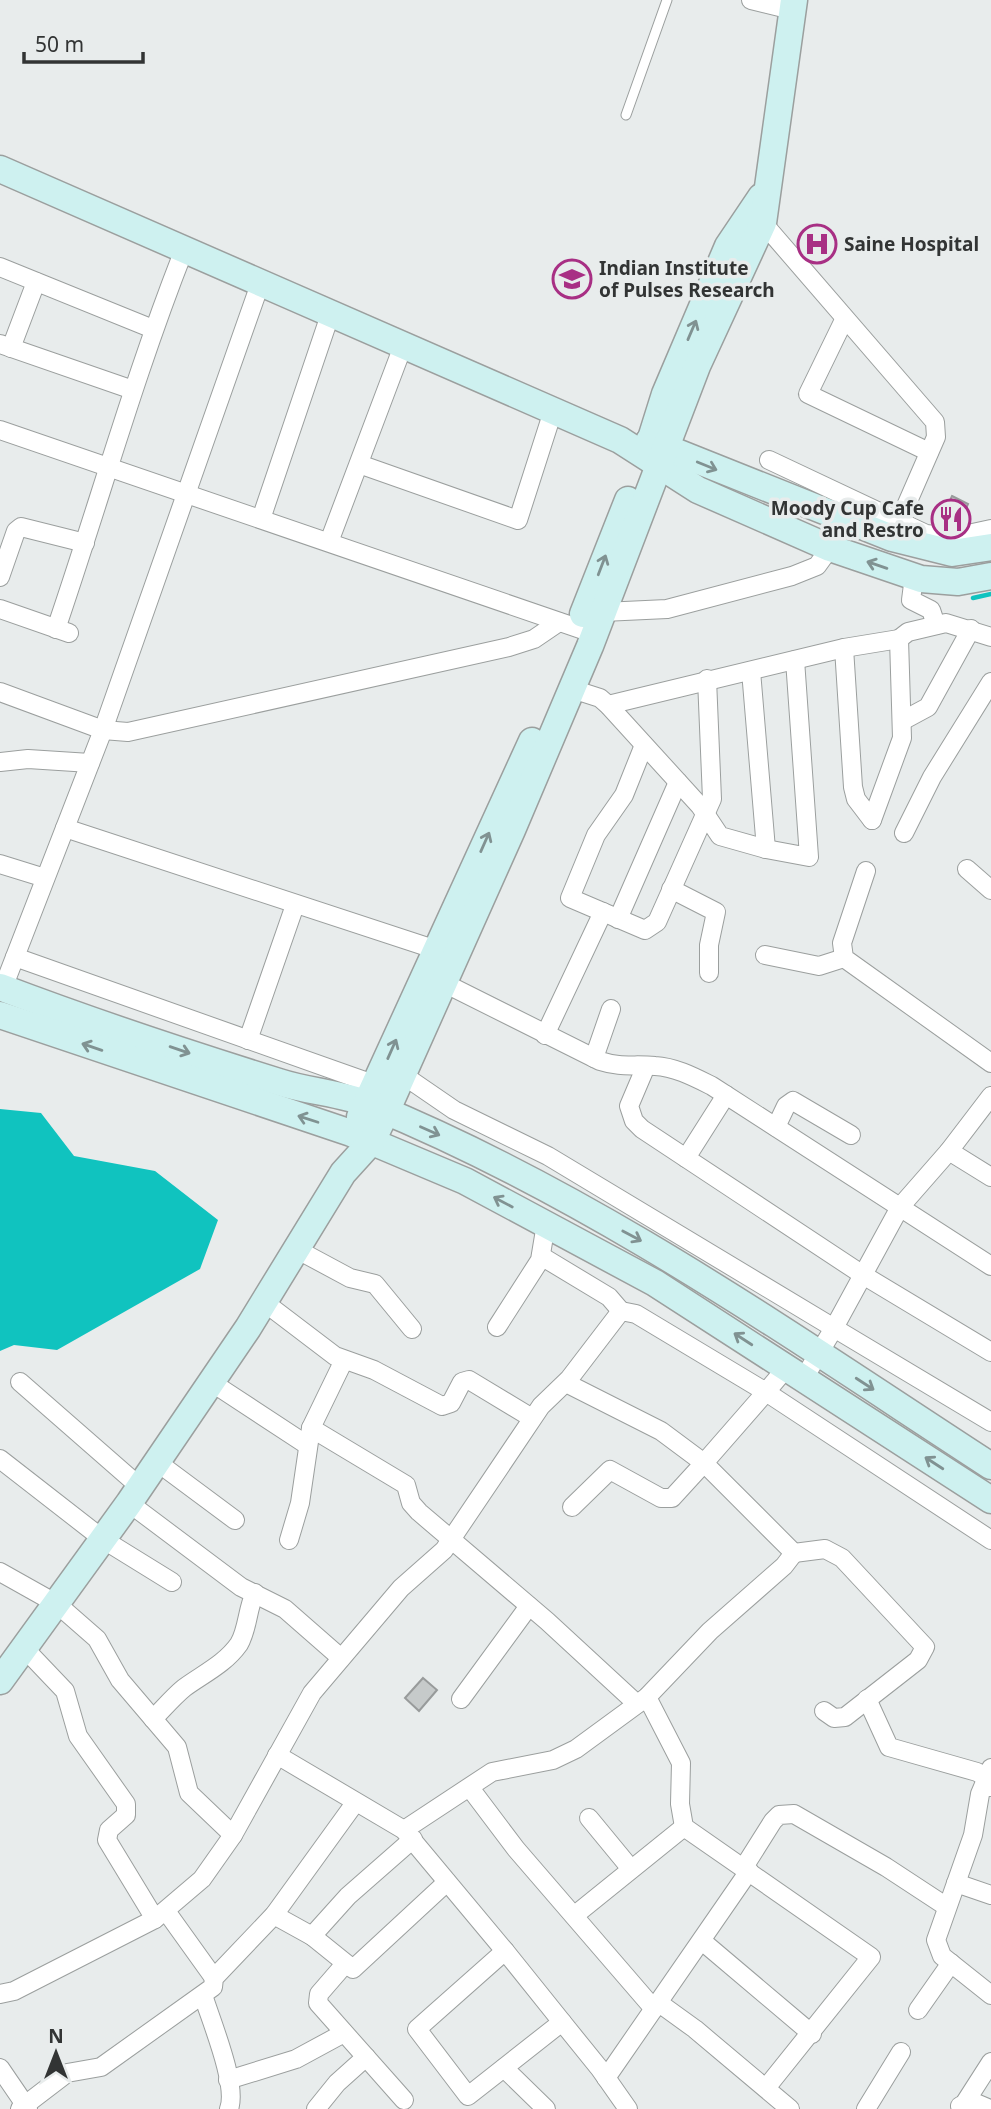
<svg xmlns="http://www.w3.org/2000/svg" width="991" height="2109" viewBox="0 0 991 2109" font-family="'Noto Sans',sans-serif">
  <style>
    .water { fill: #10c3bf }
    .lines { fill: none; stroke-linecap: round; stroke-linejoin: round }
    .stream { stroke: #10c3bf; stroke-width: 4.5 }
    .building { fill: #c6caca; stroke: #989b9b; stroke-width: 2 }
    .lane-casing { stroke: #9b9f9e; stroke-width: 11 }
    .street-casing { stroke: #9b9f9e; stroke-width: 20 }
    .secondary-casing { stroke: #9b9f9e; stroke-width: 29 }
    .lane { stroke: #fff; stroke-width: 9 }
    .street { stroke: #fff; stroke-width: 18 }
    .secondary { stroke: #cef1f0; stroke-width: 26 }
    .oneway { stroke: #809292 }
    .labels { text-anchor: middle; stroke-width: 7; stroke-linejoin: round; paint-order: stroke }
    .poi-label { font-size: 19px; font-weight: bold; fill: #323434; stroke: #e8ecec; text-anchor: start }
  </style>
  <rect width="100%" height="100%" fill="#e8ecec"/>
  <polygon class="water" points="0,1109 41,1113 74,1156 155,1171 218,1220 200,1269 57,1350 14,1345 0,1351"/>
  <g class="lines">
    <polyline class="stream" points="973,598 991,594"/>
  </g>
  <g class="building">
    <polygon points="952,496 968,504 959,524 939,524"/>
    <polygon points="423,1678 437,1690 419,1711 405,1698"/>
  </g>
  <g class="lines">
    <defs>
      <polyline id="lane" points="626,115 667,0"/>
      <g id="street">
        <polyline points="751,0 792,10"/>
        <polyline points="763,223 935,422 936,437 892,538"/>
        <polyline points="0,267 153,329"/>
        <polyline points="844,320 808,394 929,452"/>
        <polyline points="0,344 133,390"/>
        <polyline points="11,348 36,282"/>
        <polyline points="0,430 595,634"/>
        <polyline points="769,460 926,534 954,537 991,529"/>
        <polyline points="359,464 518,520 553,411"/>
        <polyline points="261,519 330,315"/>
        <polyline points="329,542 403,346"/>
        <polyline points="0,577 16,531 21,527 85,543"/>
        <polyline points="914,577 911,600 931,610 936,625"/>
        <polyline points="0,609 69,633"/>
        <polyline points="603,612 667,609 792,576 817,566 830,548"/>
        <path d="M56,629C99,503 135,374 184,250"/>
        <polyline points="844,648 853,787 856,799 872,820"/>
        <polyline points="751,671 766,849"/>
        <polyline points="572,689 600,698 608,705 700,806 720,836 766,849 809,857 795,660"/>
        <polyline points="0,692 103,730 128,732 509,647 534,639 559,622"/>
        <polyline points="608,705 844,648 899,639"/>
        <polyline points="902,721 928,707 971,629"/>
        <polyline points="644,745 624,795 596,835 570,898 645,930 657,922 712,799 707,679"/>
        <polyline points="0,762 28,759 90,763"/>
        <polyline points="872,820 902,738 899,639 908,632 946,623 991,637"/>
        <polyline points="65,828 446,953"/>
        <polyline points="904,833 932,777 991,682"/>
        <polyline points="0,864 45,878"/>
        <polyline points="967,869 991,890"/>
        <polyline points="866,871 842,943 844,958 991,1063"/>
        <polyline points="671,889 716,912 709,945 709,973"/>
        <polyline points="618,919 678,782"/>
        <polyline points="765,955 819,966 844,958"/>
        <polyline points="15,957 376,1085"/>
        <path d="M444,983L600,1061C622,1068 633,1064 655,1066C675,1067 694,1077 712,1086L991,1266"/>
        <polyline points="3,988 103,730 260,284"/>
        <polyline points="545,1035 603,912"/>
        <polyline points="248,1040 295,905"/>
        <polyline points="594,1058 611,1009"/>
        <polyline points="646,1066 629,1106 634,1121 642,1129 863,1275 991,1352"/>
        <polyline points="403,1075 454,1110 548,1156 834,1328 900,1207 949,1151 991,1096"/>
        <polyline points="776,1127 786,1106 793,1101 851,1135"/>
        <polyline points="949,1151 991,1177"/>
        <polyline points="686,1158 726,1095"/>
        <polyline points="296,1249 350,1278 375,1284 412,1329"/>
        <polyline points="541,1256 609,1297 621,1311"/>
        <polyline points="264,1302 335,1356 374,1370 442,1406 451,1403 462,1382 469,1380 532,1418"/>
        <polyline points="497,1327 540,1260 546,1224"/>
        <polyline points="804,1378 834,1328 991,1422"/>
        <polyline points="20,1382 140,1487"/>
        <polyline points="211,1382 307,1445"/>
        <polyline points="566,1383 661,1431 704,1463 672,1498 661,1498 610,1470 572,1507"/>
        <polyline points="311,1428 406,1485 411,1503 419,1512 547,1621 637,1704"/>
        <polyline points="0,1459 104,1540 172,1582"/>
        <polyline points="157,1462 235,1520"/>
        <polyline points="129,1503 241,1587 285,1609 341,1658"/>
        <polyline points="289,1540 300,1503 311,1428 344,1360"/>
        <polyline points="794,1553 825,1549 842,1558 925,1647 918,1660 845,1717 834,1718 824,1711"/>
        <polyline points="0,1572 57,1604 97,1639 120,1680 177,1747 189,1793 233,1835"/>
        <polyline points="24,1648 65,1691 78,1736 126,1804 126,1815 109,1830 107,1840 155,1919"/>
        <polyline points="647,1697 681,1763 680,1804 684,1827 871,1957 766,2088"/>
        <polyline points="461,1699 529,1606"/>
        <polyline points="867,1699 889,1747 977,1772 987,1778 991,1787"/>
        <path d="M153,1719C163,1709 173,1697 184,1688C203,1674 225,1664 239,1644C248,1629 247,1609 255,1593"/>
        <polyline points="277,1755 404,1830 505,1951"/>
        <polyline points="991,1768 980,1794 973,1835 936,1940 942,1956 991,1995"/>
        <polyline points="470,1788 516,1849 654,2009"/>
        <polyline points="589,1818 631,1869"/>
        <polyline points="404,1830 492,1772 553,1760 576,1749 647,1697 710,1631 784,1566 794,1553 704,1463 766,1392 991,1540"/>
        <polyline points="744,1867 773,1821 779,1815 794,1814 886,1867 947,1907"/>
        <polyline points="956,1883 991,1895"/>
        <polyline points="166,1911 214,1978"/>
        <polyline points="274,1915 312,1936 353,1969 447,1882"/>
        <polyline points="575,1915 684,1827"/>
        <polyline points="312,1936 348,1896 413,1839"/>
        <polyline points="702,1941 812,2034"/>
        <polygon points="505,1951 562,2022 468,2096 417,2029"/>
        <polyline points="345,1964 319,1994 318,2003 404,2100"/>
        <polyline points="0,1994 14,1991 155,1919 202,1879 233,1835 312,1693 401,1588 444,1550 541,1406 569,1379 621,1311 636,1314 766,1392 787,1367"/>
        <path d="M203,1995C211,2021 238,2085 229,2109"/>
        <polyline points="659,2003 695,2029 790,2109"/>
        <polyline points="918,2010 951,1963"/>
        <polyline points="562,2022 600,2069 628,2109"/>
        <polyline points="0,2068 28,2109"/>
        <polyline points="504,2068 546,2109"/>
        <polyline points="606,2078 749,1871"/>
        <polyline points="228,2080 296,2059 344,2033"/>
        <polyline points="966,2101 991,2062"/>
        <polyline points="960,2106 971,2101 990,2109"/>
        <polyline points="20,2109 67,2073 101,2067 213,1987 214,1978 274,1915 355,1803"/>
        <polyline points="316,2109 337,2083 366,2057"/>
        <polyline points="866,2109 901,2052"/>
      </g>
      <g id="secondary">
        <polyline points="0,169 620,440 698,490 830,548 921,579 958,582 991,576"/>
        <polyline points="649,441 892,538 952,553 991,547"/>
        <polyline points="649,445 665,394 728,246 761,197"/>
        <polyline points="583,614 628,500"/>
        <path d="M0,987C92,1022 186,1053 279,1082C309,1092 342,1093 371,1105C593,1196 791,1336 991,1466"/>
        <polyline points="0,1015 351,1133 465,1181 655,1283 991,1500"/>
        <polyline points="360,1117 532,741"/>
        <polyline points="0,1681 129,1503 248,1328 343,1173 372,1141 386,1112 512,830 590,646 697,366 763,223 794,0"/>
      </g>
    </defs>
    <use href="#lane" class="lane-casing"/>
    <use href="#street" class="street-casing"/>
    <use href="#secondary" class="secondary-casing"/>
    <use href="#lane" class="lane"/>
    <use href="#street" class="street"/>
    <use href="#secondary" class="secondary"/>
  </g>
  <defs><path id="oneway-shaft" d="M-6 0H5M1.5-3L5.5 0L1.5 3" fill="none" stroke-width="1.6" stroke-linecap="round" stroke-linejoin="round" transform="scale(1.75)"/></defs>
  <g class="oneway">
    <use href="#oneway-shaft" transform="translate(692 330) rotate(-67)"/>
    <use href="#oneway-shaft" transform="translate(707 466) rotate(22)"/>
    <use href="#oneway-shaft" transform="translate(602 565) rotate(-69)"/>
    <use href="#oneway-shaft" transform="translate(877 565) rotate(-161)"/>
    <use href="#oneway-shaft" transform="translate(485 842) rotate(-66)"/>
    <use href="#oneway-shaft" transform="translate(92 1047) rotate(-161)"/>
    <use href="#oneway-shaft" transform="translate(392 1049) rotate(-66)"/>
    <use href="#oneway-shaft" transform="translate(180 1050) rotate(19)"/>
    <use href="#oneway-shaft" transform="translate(308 1119) rotate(-162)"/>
    <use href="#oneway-shaft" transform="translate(430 1131) rotate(24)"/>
    <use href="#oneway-shaft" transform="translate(503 1202) rotate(-152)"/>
    <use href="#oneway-shaft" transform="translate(632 1236) rotate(28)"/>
    <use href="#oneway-shaft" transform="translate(743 1339) rotate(-147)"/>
    <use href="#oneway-shaft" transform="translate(865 1384) rotate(33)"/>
    <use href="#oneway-shaft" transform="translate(934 1463) rotate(-147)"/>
  </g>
  <defs>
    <symbol id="hospital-ring" viewBox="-11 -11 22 22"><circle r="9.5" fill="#e8ecec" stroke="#a82f84" stroke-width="1.5"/><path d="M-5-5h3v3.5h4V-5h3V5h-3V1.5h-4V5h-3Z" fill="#a82f84"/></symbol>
    <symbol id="university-ring" viewBox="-11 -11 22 22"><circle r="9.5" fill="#e8ecec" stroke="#a82f84" stroke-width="1.5"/><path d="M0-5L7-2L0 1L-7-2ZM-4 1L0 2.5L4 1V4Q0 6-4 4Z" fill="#a82f84"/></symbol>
    <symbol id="restaurant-ring" viewBox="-11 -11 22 22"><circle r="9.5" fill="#e8ecec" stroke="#a82f84" stroke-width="1.5"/><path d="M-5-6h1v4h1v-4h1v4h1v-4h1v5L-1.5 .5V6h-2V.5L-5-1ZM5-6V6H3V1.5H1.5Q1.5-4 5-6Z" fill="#a82f84"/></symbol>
  </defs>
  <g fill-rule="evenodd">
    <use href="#hospital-ring" x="795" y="222" width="44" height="44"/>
    <use href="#university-ring" x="550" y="257" width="44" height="44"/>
    <use href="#restaurant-ring" x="929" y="497" width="44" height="44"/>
  </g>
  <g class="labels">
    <g class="poi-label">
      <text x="844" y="251">Saine Hospital</text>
      <text x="599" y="275">Indian Institute<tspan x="599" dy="22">of Pulses Research</tspan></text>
      <text x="924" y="515" text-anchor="end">Moody Cup Cafe<tspan x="924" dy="22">and Restro</tspan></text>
    </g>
  </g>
  <g transform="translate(56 2053)" stroke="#e8ecec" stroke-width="5" paint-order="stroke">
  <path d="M0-5L12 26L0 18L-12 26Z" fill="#323434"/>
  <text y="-10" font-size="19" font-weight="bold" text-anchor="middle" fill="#323434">N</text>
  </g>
  <path d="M24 52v10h119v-10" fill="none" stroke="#323434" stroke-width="3.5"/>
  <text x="35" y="52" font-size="21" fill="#323434" stroke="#e8ecec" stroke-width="5" paint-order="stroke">50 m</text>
</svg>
